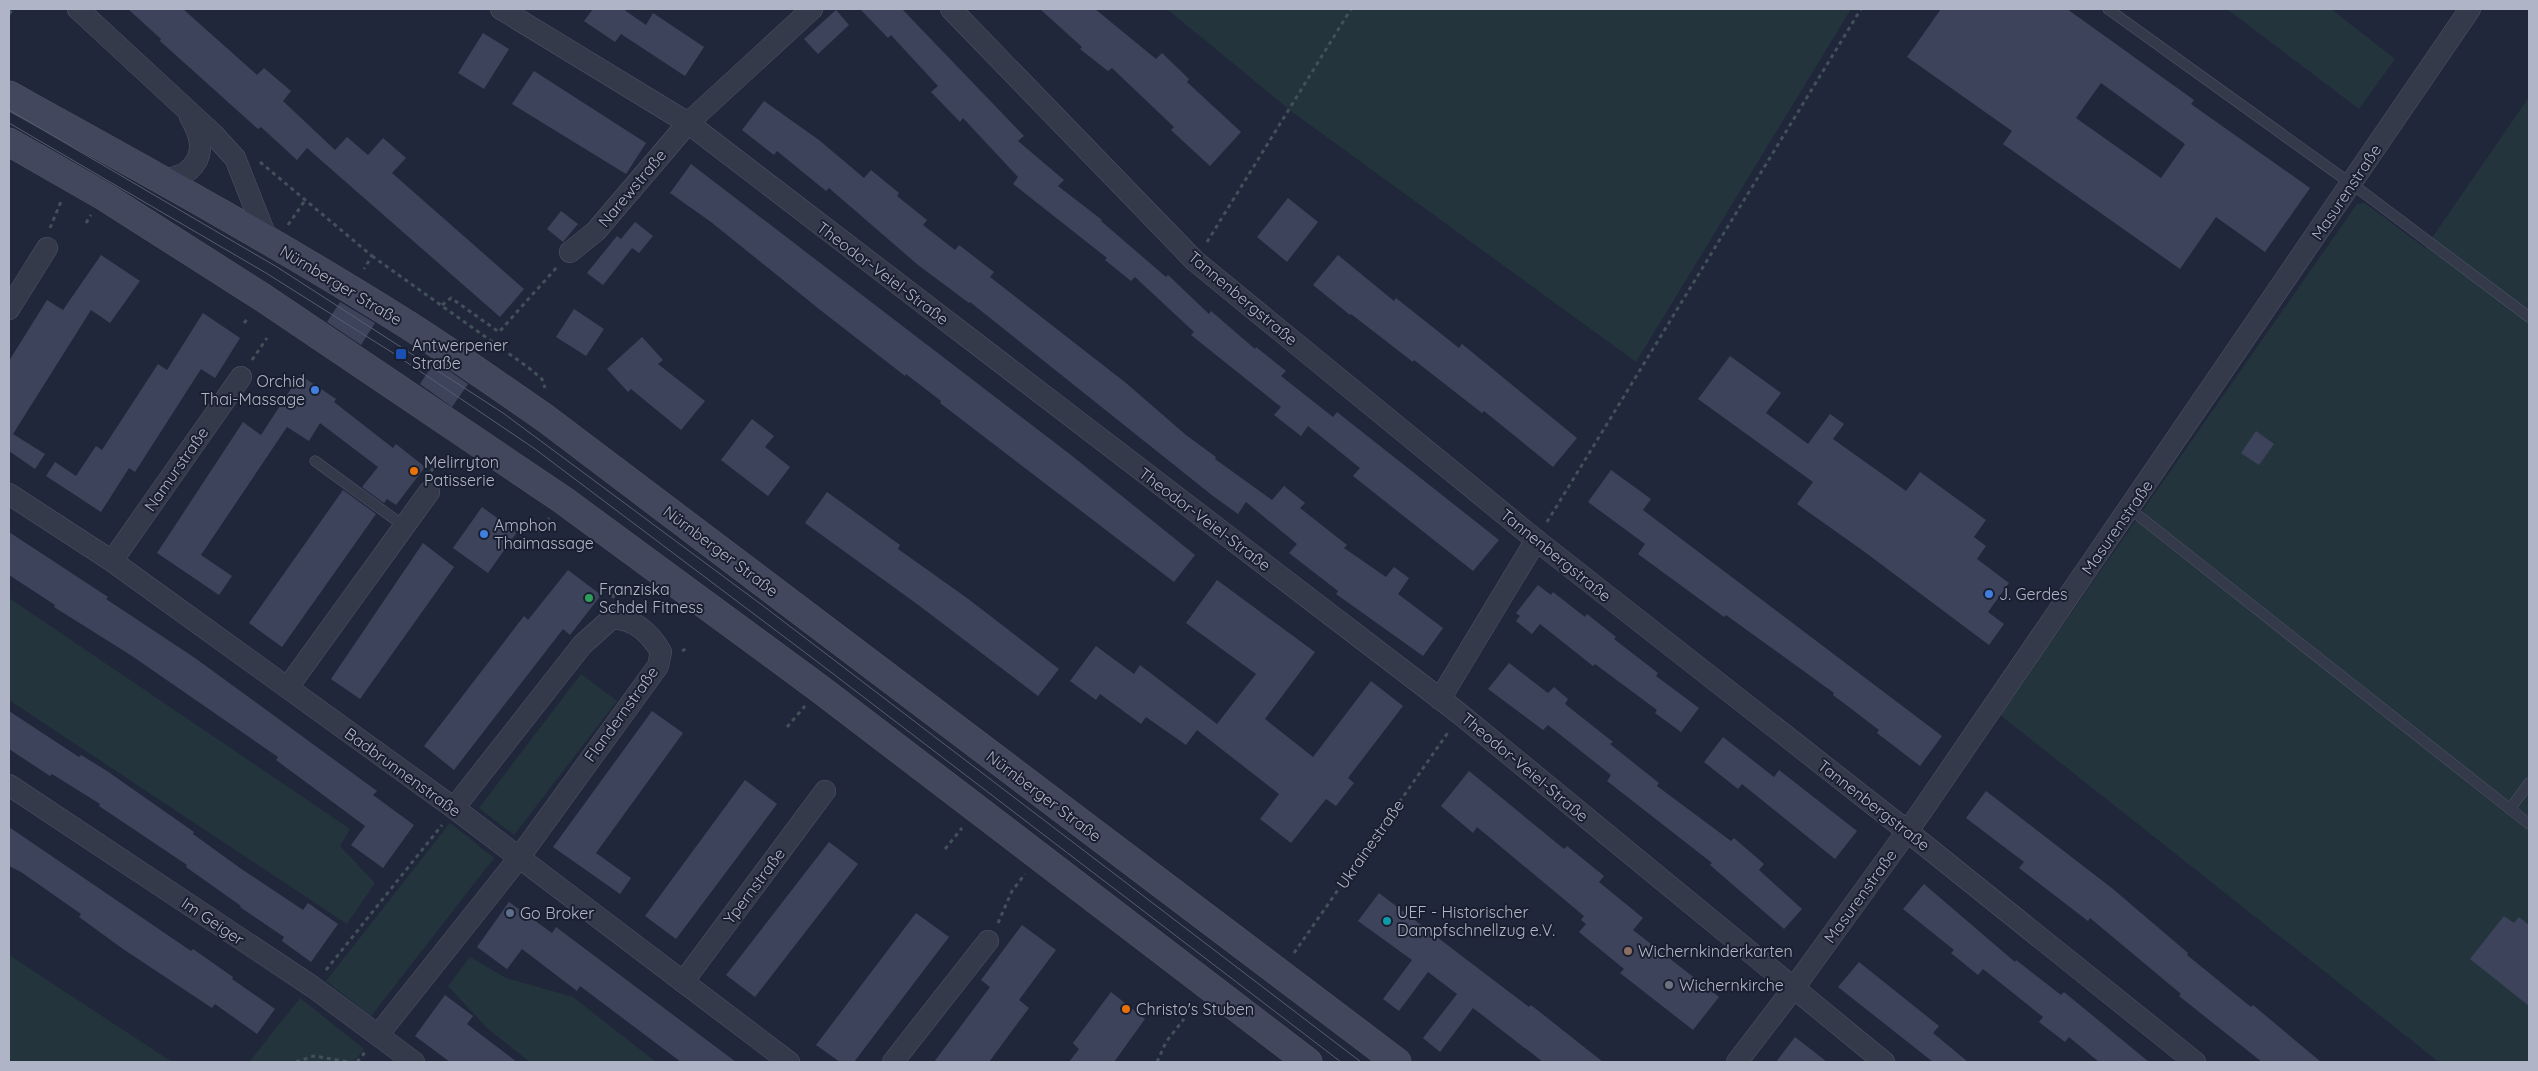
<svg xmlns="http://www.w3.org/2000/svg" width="2538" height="1071" viewBox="0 0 2538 1071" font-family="Quicksand,sans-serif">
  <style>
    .green { fill: #23343c }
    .building { fill: #3d435b; fill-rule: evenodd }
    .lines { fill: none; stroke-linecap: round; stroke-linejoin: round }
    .service-casing { stroke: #505466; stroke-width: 11 }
    .minor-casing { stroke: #505466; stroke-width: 22 }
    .secondary-casing { stroke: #505466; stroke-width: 29 }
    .path { stroke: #415159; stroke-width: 3; stroke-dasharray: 4 4; stroke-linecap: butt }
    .service { stroke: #353a4b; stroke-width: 10 }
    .minor { stroke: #353a4b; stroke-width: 21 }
    .secondary { stroke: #43475e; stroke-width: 28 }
    .tram { stroke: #575c72; stroke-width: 1 }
    .transit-dot { fill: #1a4fb4; stroke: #1a1f30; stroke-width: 2 }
    .shop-dot { fill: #3f7fe0; stroke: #1a1f30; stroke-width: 2 }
    .food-dot { fill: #e8710a; stroke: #1a1f30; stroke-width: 2 }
    .leisure-dot { fill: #2e9e5b; stroke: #1a1f30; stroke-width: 2 }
    .service-dot { fill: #5c6f8a; stroke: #1a1f30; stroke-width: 2 }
    .culture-dot { fill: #0f9aa8; stroke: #1a1f30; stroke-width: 2 }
    .education-dot { fill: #8d6e63; stroke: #1a1f30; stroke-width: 2 }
    .worship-dot { fill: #6b7280; stroke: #1a1f30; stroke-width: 2 }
    .labels { text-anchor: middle; stroke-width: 4; stroke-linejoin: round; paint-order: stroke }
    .street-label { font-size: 16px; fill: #b0b4c7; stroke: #1a1f30 }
    .poi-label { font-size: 16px; fill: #b0b4c7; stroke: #1a1f30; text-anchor: start }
  </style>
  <rect width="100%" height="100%" fill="#21273b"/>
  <g class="green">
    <polygon points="1167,9 1851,9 1636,362 1295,114"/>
    <polygon points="2227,9 2331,9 2395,59 2359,109"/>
    <polygon points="2529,97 2529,1062 2439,1062 2000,715 2357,204 2365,203 2425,248"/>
    <polygon points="9,598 350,829 340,846 375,883 347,924 9,700"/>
    <polygon points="581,674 617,701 514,835 479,808"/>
    <polygon points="450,823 494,858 371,1016 326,981"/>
    <polygon points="9,955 172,1062 9,1062"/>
    <polygon points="470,957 506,978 573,997 656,1062 530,1062 488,1029 448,986"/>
    <polygon points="300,998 364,1049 354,1062 249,1062"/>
  </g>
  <g class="building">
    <polygon points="128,9 183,9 257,75 264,68 291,91 283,101 335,150 347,137 368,155 383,138 406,158 392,173 524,289 500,317 307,148 297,160 261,127 258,129 160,41 161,39"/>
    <polygon points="593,9 623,9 646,25 653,13 704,47 685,76 621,34 615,42 584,21"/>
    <polygon points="860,9 902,9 1024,136 1018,141 1064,180 1058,186 1102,220 1101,221 1166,277 1168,275 1209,314 1211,311 1255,349 1256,347 1286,371 1281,376 1333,417 1337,412 1499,540 1473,571 1353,476 1360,468 1308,426 1301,436 1274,415 1281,407 1191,335 1194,332 1135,277 1131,281 1105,260 1107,258 1013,184 1018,177 963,118 960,122 931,92 938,86 891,35 888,38"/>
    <polygon points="1040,9 1095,9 1156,59 1162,53 1189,79 1187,82 1241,132 1210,166 1171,130 1174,127 1112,68 1108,71 1080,49 1082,47"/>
    <path d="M1941,9H2067L2194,100L2191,104L2310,188L2265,252L2216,217L2180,269L2003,144L2012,131L1907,57ZM2101,83L2185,144L2161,178L2076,118Z"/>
    <polygon points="836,10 849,25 818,54 804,39"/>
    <polygon points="483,33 509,49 484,89 458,73"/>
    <polygon points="534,71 646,143 626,174 512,104"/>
    <polygon points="764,101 819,140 864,178 871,170 899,193 897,196 927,220 923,225 955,250 959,245 994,272 990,277 1126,383 1186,435 1216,457 1215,459 1272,500 1284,486 1305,503 1300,508 1347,545 1344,548 1386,577 1394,567 1409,578 1398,594 1443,628 1423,656 1336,594 1338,591 1289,553 1297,544 1246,502 1238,514 1213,496 970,302 969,303 918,265 829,188 826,191 777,151 774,155 742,130"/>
    <polygon points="691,164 1071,455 1195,555 1174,582 940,403 941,401 906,374 905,376 819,309 711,222 670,193"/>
    <polygon points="1288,198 1318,222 1287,262 1257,237"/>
    <polygon points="561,211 578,224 563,242 547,229"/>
    <polygon points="635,222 653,236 639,253 632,248 603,285 587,273 617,236 621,239"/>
    <polygon points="101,255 140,281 110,323 91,310 13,434 45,454 35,469 9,451 9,361 47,300 63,310"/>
    <polygon points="1338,255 1394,301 1396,298 1459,348 1462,344 1577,438 1553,467 1484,411 1482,413 1414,360 1413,362 1351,314 1350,315 1313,285"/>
    <polygon points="340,302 375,323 361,345 327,322"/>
    <polygon points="574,309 604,329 586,356 556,337"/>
    <polygon points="203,313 240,338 215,378 201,369 135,472 129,468 101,512 46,476 55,462 76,476 96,446 102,450 158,364 167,370"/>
    <polygon points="642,337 663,360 658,364 705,401 681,430 631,389 628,392 607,369"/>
    <polygon points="1730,356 1781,393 1766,413 1808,444 1830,414 1844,424 1833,439 1906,491 1920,472 1986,520 1974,537 1986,546 1977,559 2009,583 1988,612 2004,624 1989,645 1862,550 1797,504 1813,482 1698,399"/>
    <polygon points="435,361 468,384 452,407 420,384"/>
    <polygon points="300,375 336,399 334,402 393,448 396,444 425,467 396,505 387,499 384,503 362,487 378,467 320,423 309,441 287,427 201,555 232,576 219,595 157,553 243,422 261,435"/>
    <polygon points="752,419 774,436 765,447 790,467 768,496 721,460"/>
    <polygon points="2256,431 2274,444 2259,465 2241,453"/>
    <polygon points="1611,470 1651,499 1643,510 1942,736 1920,766 1877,733 1879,730 1833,695 1834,693 1726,615 1724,617 1638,554 1645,544 1588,502"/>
    <polygon points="343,490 376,514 282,647 249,623"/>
    <polygon points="827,492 900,545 898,549 967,598 1059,669 1038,696 917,604 805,523"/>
    <polygon points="482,507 517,532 488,573 453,548"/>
    <polygon points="9,532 108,597 106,599 195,658 377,791 373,795 414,825 383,868 351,845 365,826 276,760 278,757 132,656 54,607 55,605 9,575"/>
    <polygon points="423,543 454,567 360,699 331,679"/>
    <polygon points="568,570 601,595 570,635 563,629 454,770 424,746 524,616 528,620"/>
    <polygon points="1217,580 1315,652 1265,719 1313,757 1371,681 1403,706 1348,778 1354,783 1336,806 1326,799 1291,843 1260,819 1279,794 1197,730 1186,745 1146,717 1141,724 1100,694 1096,700 1070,681 1096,646 1134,674 1140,665 1217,724 1256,674 1186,623"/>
    <polygon points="1538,585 1551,595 1553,592 1585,617 1587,614 1616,637 1614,639 1658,673 1656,676 1699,708 1681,732 1655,713 1657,710 1595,664 1593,666 1540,624 1532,634 1516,621 1520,616 1516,613"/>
    <polygon points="1509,663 1548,693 1554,687 1568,699 1565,704 1613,742 1610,744 1659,783 1657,786 1731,841 1734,838 1764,864 1759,870 1802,909 1784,929 1710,865 1712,863 1607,781 1611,775 1548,725 1543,730 1488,689"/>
    <polygon points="9,711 79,757 81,755 107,771 194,832 193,834 240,868 303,910 308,903 338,924 311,962 282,941 284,937 240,907 241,906 186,867 187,865 99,806 100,804 52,774 50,776 9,749"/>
    <polygon points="652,711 683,733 596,853 631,878 620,894 553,847"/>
    <polygon points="1723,737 1774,777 1779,770 1857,831 1835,859 1742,784 1738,789 1704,762"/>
    <polygon points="1469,771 1564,849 1567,846 1604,876 1599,882 1643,918 1633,930 1719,997 1693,1030 1620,973 1624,969 1579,932 1586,924 1581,920 1584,916 1477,827 1473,833 1441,806"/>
    <polygon points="745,780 777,804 676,939 645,916"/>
    <polygon points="1986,791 2113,889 2188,953 2187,955 2251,1007 2253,1005 2321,1062 2262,1062 2179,996 2181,994 2090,918 2088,921 2019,868 2024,862 1966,818"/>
    <polygon points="9,827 191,951 193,949 233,977 232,979 275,1009 257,1034 215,1004 212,1008 123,949 79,917 81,914 21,872 9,866"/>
    <polygon points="829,842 858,864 755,997 726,975"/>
    <polygon points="1924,884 2015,962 2016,960 2061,995 2064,992 2149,1062 2099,1062 2069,1037 2065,1042 2039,1022 2043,1017 1983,969 1978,975 1951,953 1954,950 1903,909"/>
    <polygon points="1379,893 1529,1007 1531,1005 1603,1062 1543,1062 1473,1008 1440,1052 1423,1038 1457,994 1428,972 1399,1011 1383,999 1412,960 1358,921"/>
    <polygon points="509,902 552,933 556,927 736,1062 681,1062 580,986 577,991 522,949 507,969 477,947"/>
    <polygon points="916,913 949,937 854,1062 840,1062 816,1045"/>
    <polygon points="2504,916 2514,923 2519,917 2529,925 2529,1006 2470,959"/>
    <polygon points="1022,925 1056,950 1019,1000 1029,1008 989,1062 934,1062 990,987 981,980"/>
    <polygon points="1859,962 1939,1026 1933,1033 1968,1062 1933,1062 1838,987"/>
    <polygon points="1111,992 1145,1019 1114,1062 1069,1062 1079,1049 1073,1043"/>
    <polygon points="445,995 473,1016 467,1024 517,1062 450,1062 415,1036"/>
    <polygon points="1795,1037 1827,1062 1776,1062"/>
  </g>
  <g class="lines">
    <defs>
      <g id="service">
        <polyline points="2108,9 2364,193 2529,317"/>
        <polyline points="315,461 404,526"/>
        <polyline points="2130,509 2529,824"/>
        <polyline points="2510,809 2529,783"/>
      </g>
      <g id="minor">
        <polyline points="78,9 213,134 235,158 267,239"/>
        <polyline points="501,9 688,123 1460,714 1884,1062"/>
        <polyline points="951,9 1195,261 1536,540 1907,831 2195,1062"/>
        <path d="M164,181C171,178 184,175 189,170C207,154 200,134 190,117"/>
        <polyline points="570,252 596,231 688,123 812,9"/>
        <polyline points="9,309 47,248"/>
        <polyline points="9,494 112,561 454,808 789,1062"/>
        <polyline points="112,561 241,377"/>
        <polyline points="288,687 429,492"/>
        <polyline points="1440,699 1536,540"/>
        <polyline points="9,785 313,987 414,1062"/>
        <polyline points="683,982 825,791"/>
        <path d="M378,1035L518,859L658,666L661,652C650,633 635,619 612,618L582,645L454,808"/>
        <polyline points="893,1062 988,941"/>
        <polyline points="1737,1062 1793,989 1919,815 2470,9"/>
      </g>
      <g id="secondary">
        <path d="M9,95C143,169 278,243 408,325C455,355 500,387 545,418L1397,1062"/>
        <polyline points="9,142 105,197 262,297 563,500 820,689 1308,1062"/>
      </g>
    </defs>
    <use href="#service" class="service-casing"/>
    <use href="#minor" class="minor-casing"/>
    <use href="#secondary" class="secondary-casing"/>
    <g class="path">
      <polyline points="9,14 13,9"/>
      <polyline points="260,162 372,256 364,269"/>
      <polyline points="86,223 91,215"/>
      <polyline points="288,225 306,199"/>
      <polyline points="50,228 62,199"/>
      <polyline points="1207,242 1351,9"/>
      <polyline points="372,256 529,368 542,379 545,388"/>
      <polyline points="442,305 451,298 499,332 557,267"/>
      <polyline points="244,323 249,317"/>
      <polyline points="252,360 267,338"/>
      <polyline points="431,471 441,460"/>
      <polyline points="1547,522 1861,9"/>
      <polyline points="539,532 549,518"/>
      <polyline points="613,598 614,588"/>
      <polyline points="652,610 660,599"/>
      <polyline points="682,651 689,647"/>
      <polyline points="787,727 805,706"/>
      <polyline points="945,849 962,828"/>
      <polyline points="998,923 1012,891 1025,874"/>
      <polyline points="1294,953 1449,731"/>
      <polyline points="326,970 442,825"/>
      <polyline points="296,1062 314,1056 349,1062"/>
      <polyline points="357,1062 366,1051"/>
      <polyline points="1157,1062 1166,1042 1184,1019"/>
    </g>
    <use href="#service" class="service"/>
    <use href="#minor" class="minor"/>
    <use href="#secondary" class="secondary"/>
    <g class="tram">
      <polyline points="9,110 277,267 503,413 762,605 1361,1062"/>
      <polyline points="9,123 266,273 393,353 535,449 815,660 1341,1062"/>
    </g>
  </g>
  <rect class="transit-dot" x="395" y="348" width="12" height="12" rx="2.5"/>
  <g class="shop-dot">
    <circle cx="315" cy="390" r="5"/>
    <circle cx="484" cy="534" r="5"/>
    <circle cx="1989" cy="594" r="5"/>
  </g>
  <g class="food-dot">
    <circle cx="414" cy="471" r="5"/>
    <circle cx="1126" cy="1009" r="5"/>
  </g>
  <circle class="leisure-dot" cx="589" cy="598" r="5"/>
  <circle class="service-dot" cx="510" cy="913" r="5"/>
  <circle class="culture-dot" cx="1387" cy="921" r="5"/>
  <circle class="education-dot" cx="1628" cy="951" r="5"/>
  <circle class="worship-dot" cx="1669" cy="985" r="5"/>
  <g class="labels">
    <g class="street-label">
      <text transform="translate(632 188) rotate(-50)" y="6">Narewstraße</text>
      <text transform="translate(2346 192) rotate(-56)" y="6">Masurenstraße</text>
      <text transform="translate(883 273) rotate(37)" y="6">Theodor-Veiel-Straße</text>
      <text transform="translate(341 285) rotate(31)" y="6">Nürnberger Straße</text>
      <text transform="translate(1243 298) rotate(40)" y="6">Tannenbergstraße</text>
      <text transform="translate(176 469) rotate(-55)" y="6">Namurstraße</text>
      <text transform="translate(1205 519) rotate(37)" y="6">Theodor-Veiel-Straße</text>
      <text transform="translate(2117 527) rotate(-55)" y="6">Masurenstraße</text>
      <text transform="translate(721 551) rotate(37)" y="6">Nürnberger Straße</text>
      <text transform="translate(1556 555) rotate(39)" y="6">Tannenbergstraße</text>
      <text transform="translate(621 714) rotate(-54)" y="6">Flandernstraße</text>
      <text transform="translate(1525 767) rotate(40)" y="6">Theodor-Veiel-Straße</text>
      <text transform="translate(403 772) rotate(36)" y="6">Badbrunnenstraße</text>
      <text transform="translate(1044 796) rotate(37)" y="6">Nürnberger Straße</text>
      <text transform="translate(1874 805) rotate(38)" y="6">Tannenbergstraße</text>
      <text transform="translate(1370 844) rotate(-55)" y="6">Ukrainestraße</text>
      <text transform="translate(754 886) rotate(-53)" y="6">Ypernstraße</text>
      <text transform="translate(1860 896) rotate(-54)" y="6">Masurenstraße</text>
      <text transform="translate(213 921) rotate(34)" y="6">Im Geiger</text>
    </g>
    <g class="poi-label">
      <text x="412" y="351">Antwerpener<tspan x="412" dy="18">Straße</tspan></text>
      <text x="305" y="387" text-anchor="end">Orchid<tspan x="305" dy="18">Thai-Massage</tspan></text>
      <text x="424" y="468">Melirryton<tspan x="424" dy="18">Patisserie</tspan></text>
      <text x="494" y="531">Amphon<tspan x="494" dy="18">Thaimassage</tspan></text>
      <text x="599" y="595">Franziska<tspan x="599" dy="18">Schdel Fitness</tspan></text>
      <text x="1999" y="600">J. Gerdes</text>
      <text x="1397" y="918">UEF - Historischer<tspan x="1397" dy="18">Dampfschnellzug e.V.</tspan></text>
      <text x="520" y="919">Go Broker</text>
      <text x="1638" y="957">Wichernkinderkarten</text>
      <text x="1679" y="991">Wichernkirche</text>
      <text x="1136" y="1015">Christo's Stuben</text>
    </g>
  </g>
  <rect width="2538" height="1071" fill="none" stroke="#b0b4c7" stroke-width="20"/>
</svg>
